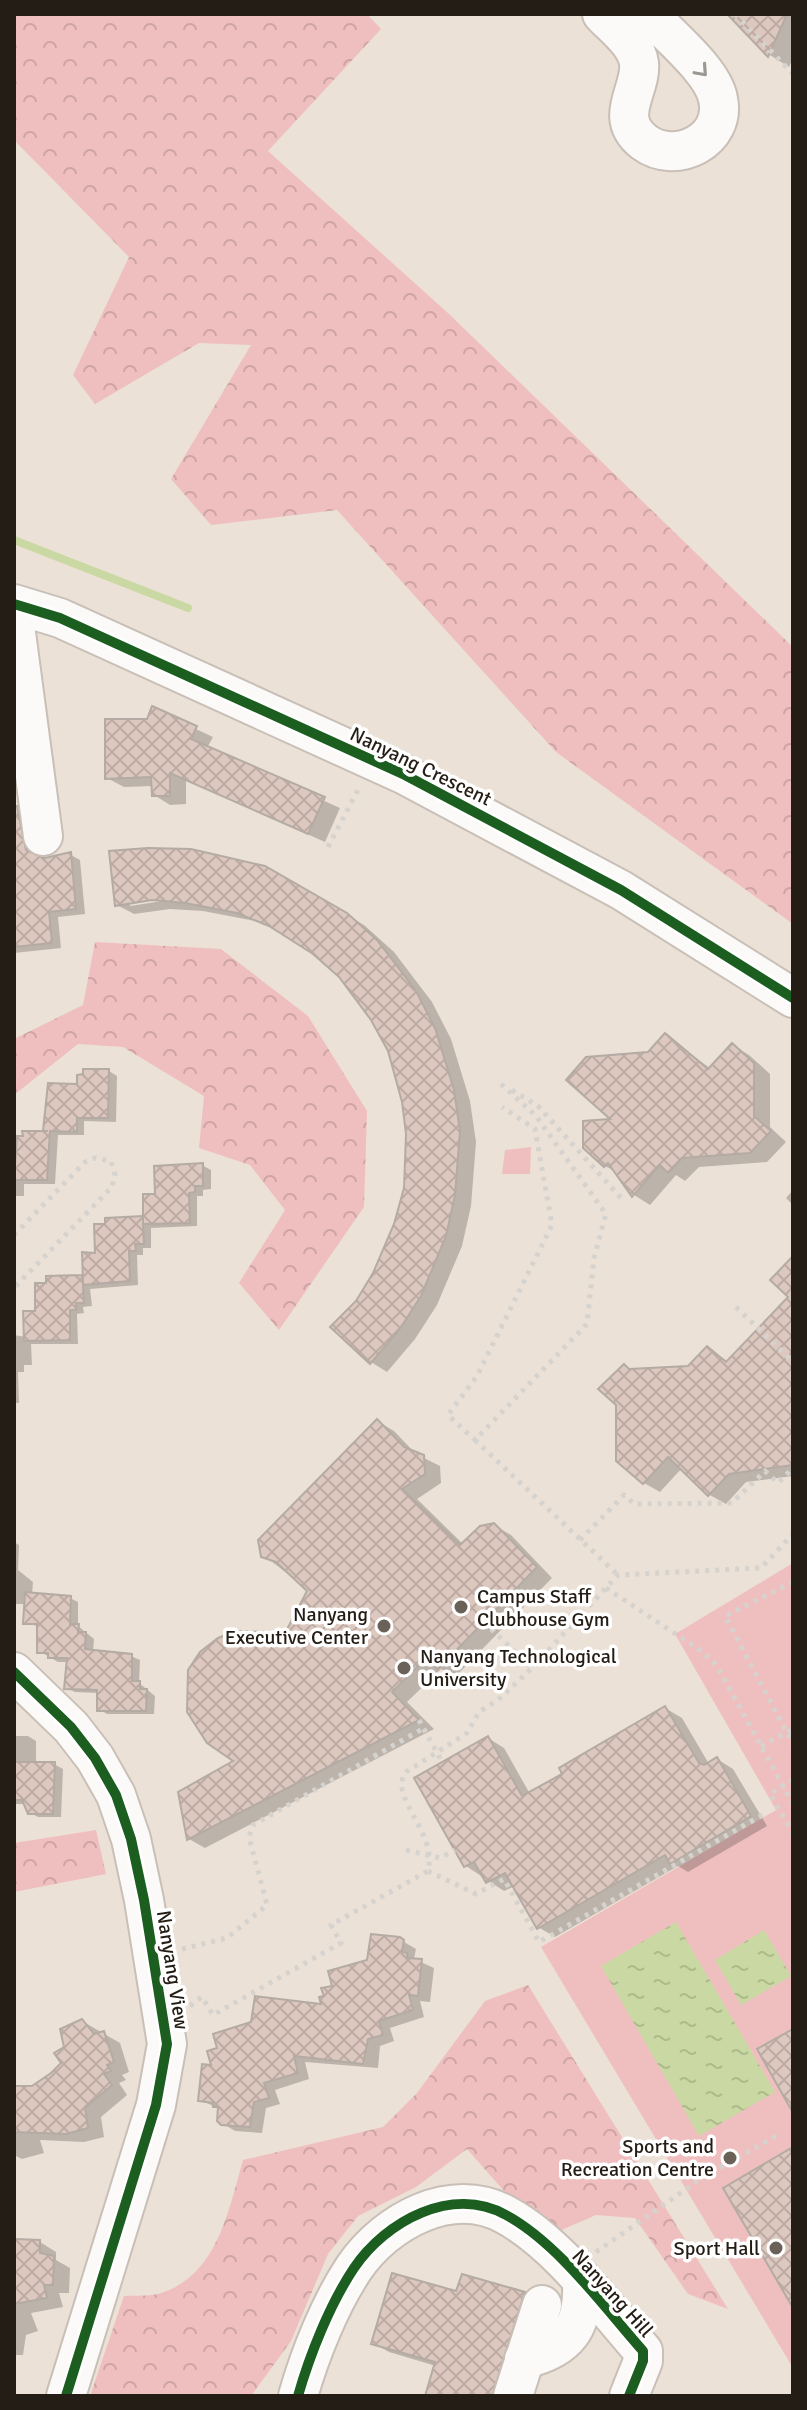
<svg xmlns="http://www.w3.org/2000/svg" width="807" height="2410" viewBox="0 0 807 2410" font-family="Signika,sans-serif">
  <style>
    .green { fill: #efbfbf }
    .forest { fill: url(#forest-crowns) }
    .water { fill: url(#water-ripples) }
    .shadow { fill: #0003; fill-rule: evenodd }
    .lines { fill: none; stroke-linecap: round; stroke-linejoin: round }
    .stream { stroke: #cad9a3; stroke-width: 8 }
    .building { fill: url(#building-cross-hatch); stroke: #b4aba4; stroke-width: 2 }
    .minor-casing { stroke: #c8bfb7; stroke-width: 42 }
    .path { stroke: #d6d3cf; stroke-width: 5; stroke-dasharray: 4 6; stroke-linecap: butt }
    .minor { stroke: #fcfaf9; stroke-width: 38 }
    .cycleway-casing { stroke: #fff; stroke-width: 15 }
    .cycleway { stroke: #1b5e20; stroke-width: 10 }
    .oneway { stroke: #9b9792 }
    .poi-dot { fill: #6a6259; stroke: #fff; stroke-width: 3 }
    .labels { text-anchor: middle; stroke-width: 7; stroke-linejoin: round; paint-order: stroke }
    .street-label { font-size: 20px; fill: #241d15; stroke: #fff }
    .poi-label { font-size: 20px; fill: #241d15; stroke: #fff; text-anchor: end }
  </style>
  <defs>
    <pattern id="forest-crowns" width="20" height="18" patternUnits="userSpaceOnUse" patternTransform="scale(2)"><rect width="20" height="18" fill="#efbfbf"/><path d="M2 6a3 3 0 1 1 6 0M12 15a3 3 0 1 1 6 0" fill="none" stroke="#cda4a3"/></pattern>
    <pattern id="water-ripples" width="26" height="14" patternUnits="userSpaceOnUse" patternTransform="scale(2)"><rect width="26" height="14" fill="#cad9a3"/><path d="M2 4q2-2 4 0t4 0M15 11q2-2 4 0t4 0" fill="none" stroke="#adba8b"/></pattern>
    <pattern id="building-cross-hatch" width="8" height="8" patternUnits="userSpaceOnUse" patternTransform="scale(2)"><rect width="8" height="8" fill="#dcc8bf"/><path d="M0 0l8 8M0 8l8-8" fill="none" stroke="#bdaba3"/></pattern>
  </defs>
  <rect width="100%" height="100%" fill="#ece1d6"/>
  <g class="green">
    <polygon points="531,1147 530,1174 502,1174 505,1150"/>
    <polygon points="793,1563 793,2368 541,1947 776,1810 675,1634"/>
  </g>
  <g class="forest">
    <polygon points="14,14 367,14 381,29 268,151 449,314 793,647 793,924 556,752 337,510 211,525 171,479 251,345 199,343 95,404 73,375 129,257 14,140"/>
    <polygon points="95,942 221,949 308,1016 367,1111 364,1207 279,1330 239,1283 285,1210 250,1165 199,1148 204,1096 123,1047 78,1044 14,1095 14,1039 83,1005"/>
    <polygon points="96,1830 106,1874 14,1892 14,1843"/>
    <path d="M528,1985L728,2309L688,2294L635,2218L596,2215L557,2232L504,2191L467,2149L416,2187L358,2216L328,2254L291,2341L251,2396H90L124,2296C135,2295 150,2297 161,2293C217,2276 229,2209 243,2160L383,2127L417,2093L485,2001Z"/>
  </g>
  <g class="water">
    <polygon points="676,1922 775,2092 699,2136 601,1966"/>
    <polygon points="764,1930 791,1976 741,2005 715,1960"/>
  </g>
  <g class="shadow">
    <polygon points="730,14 793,14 793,58 789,67 770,55"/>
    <polygon points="153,709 213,737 207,748 340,808 325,842 186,780 186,804 170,805 154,795 153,786 124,787 107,778"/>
    <polygon points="14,808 26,814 35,856 45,860 71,855 80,860 85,914 58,917 61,948 14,953"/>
    <path d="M265,868L364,925L394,952L432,1002L451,1039L470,1101L476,1142L471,1206L462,1246L437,1305L415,1339L387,1372L371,1362L375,1274L396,1225L406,1188L408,1134L404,1102L389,1050L373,1019L341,975L315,953L284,933L255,921L203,911L170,909L134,914L117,905ZM162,897V901L130,906V902Z"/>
    <polygon points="665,1035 711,1069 732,1045 749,1055 770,1074 770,1127 786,1142 767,1162 699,1167 685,1181 676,1175 650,1205 634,1195 618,1173 605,1166 615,1121 649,1054"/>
    <polygon points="109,1071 117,1076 116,1122 84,1121 84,1135 58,1135 55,1184 24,1184 24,1196 14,1196 14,1147 19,1147 24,1133 51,1133 45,1130 79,1086"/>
    <polygon points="202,1165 211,1170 211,1189 203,1190 203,1196 197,1196 197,1226 151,1228 151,1248 143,1248 143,1255 137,1255 138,1285 90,1289 92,1306 83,1307 84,1313 77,1314 78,1344 31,1344 32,1365 24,1365 24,1372 18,1372 19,1403 14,1403 14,1335 26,1337 37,1313 82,1277 85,1279 97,1255 142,1218 157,1196"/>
    <polygon points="793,1190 793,1476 746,1482 726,1504 710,1495 682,1468 660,1492 644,1483 631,1371 689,1368 707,1348 729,1362 791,1297 791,1203 786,1198"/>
    <polygon points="377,1421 394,1431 416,1454 440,1466 441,1483 417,1499 464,1545 494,1525 511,1535 552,1578 455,1677 441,1669 407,1702 434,1729 205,1848 189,1839 237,1761 283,1641 309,1590 263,1555"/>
    <polygon points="14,1542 19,1545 18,1570 33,1582 32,1594 70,1598 78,1602 78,1626 94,1639 93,1652 131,1656 140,1660 139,1683 155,1696 154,1714 107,1714 99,1709 99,1693 75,1692 67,1688 68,1662 58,1662 39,1651 39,1627 25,1622 26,1604 14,1604"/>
    <polygon points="665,1708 682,1718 709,1764 717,1759 733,1769 767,1826 688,1872 678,1866 555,1937 538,1927 515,1886 504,1891 466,1866 488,1738 504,1748 530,1794"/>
    <polygon points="14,1736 28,1736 36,1741 36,1764 54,1764 63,1769 61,1817 38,1817 29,1812 26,1804 14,1804"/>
    <polygon points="399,1939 416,1949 414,1959 434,1968 430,2002 420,2001 424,2017 390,2028 394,2041 380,2046 378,2068 305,2062 309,2079 275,2090 280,2104 266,2108 262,2133 235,2131 222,2123 220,2109 200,2100 214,2067 324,2007 334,1988"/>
    <polygon points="82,2021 120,2043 129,2072 122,2075 126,2080 119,2083 127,2095 101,2117 104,2137 84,2142 40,2140 44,2153 22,2159 14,2155 14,2086 62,2090 64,2027"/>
    <polygon points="16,2241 40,2242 56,2252 56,2260 70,2268 69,2293 59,2293 63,2307 31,2313 38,2331 26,2335 23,2355 14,2355"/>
    <polygon points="458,2294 524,2294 539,2303 508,2396 427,2396 436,2366 389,2352 373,2343"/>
  </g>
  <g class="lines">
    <polyline class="stream" points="14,540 188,608"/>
  </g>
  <g class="building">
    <polygon points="727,14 787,14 768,57"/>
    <polygon points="152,706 197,726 191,739 325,797 308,834 170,773 170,796 152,796 151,777 105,779 105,719 147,719"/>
    <polygon points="14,806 17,806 26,850 45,858 71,852 76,909 49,912 52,943 14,947"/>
    <polygon points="148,848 191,849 265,866 347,913 377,940 416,991 435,1028 454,1090 460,1131 455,1195 446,1236 421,1296 399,1330 370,1364 330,1327 356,1301 373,1273 394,1224 404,1188 406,1134 402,1102 388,1051 371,1020 339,977 313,954 269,926 237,913 185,903 152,900 115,906 109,851"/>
    <polygon points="665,1033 708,1069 732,1043 754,1063 754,1116 771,1131 750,1153 682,1158 668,1173 660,1165 632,1197 608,1163 604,1167 583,1148 583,1121 610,1119 566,1080 586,1057 648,1052"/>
    <polygon points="83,1069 109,1069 108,1118 77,1118 77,1132 50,1131 47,1180 14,1180 17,1136 23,1136 22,1131 48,1131 43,1131 48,1083 77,1084 77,1075 83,1074"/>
    <polygon points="203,1163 203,1186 195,1186 195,1192 189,1193 190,1223 143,1224 144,1244 135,1244 136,1251 129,1251 130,1281 83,1285 84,1303 76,1303 76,1310 70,1310 70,1340 24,1341 23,1311 35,1311 35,1283 46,1283 46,1276 82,1275 83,1282 82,1252 95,1253 94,1224 105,1224 105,1218 143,1216 143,1223 143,1194 155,1194 154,1166"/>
    <polygon points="793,1256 793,1465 729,1474 708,1496 668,1457 643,1484 616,1461 616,1405 598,1389 624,1364 629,1369 688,1366 707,1346 726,1362 788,1297 770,1280"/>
    <polygon points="377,1419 404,1447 424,1455 425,1474 402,1489 460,1545 480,1526 494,1523 537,1567 438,1669 426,1658 392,1692 419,1720 187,1840 178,1792 233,1761 207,1743 187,1712 188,1670 200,1652 218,1638 236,1631 267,1632 282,1639 307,1591 276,1562 261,1557 258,1540"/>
    <polygon points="25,1592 71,1596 70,1624 79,1624 78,1632 86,1632 85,1649 132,1654 132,1681 140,1681 140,1689 147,1689 146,1711 97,1711 97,1690 64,1689 67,1658 48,1658 48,1653 37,1653 37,1624 23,1624"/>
    <polygon points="665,1706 699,1763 704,1765 717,1757 751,1816 670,1864 665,1855 537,1929 505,1873 486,1883 474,1862 464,1867 414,1778 488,1736 522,1796 562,1774 559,1768"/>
    <polygon points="14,1762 55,1762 53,1814 28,1814 22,1800 14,1800"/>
    <polygon points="371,1934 400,1937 404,1940 402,1952 407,1953 407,1958 422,1959 418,1996 409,1995 413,2010 379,2021 383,2035 368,2039 363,2064 294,2056 298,2073 264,2083 269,2098 254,2102 250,2127 221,2125 217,2121 218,2107 213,2107 213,2103 198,2101 202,2064 211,2065 207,2051 217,2048 213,2034 251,2022 255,1996 321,2004 319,1997 324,1996 321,1988 332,1986 328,1971 367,1960"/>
    <polygon points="82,2019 94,2034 104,2031 114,2062 107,2065 111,2071 104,2074 112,2085 85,2108 88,2128 66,2134 14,2132 14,2086 32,2086 51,2073 61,2063 54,2053 64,2047 60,2029"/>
    <polygon points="793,2029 793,2113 757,2049"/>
    <polygon points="793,2147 793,2308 723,2188"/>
    <polygon points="15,2239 40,2240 40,2253 54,2256 53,2285 44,2285 47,2298 14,2304"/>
    <polygon points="392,2273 456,2291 462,2274 525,2292 492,2396 425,2396 435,2362 371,2344"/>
  </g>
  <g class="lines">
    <defs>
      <g id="minor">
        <path d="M602,14C615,28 636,43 639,63C642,90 612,117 644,142C676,166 727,140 718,99C713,71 668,35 649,14"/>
        <polyline points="14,604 60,618 405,775 621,890 793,998"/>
        <polyline points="14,618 43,836"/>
        <polyline points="14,1672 71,1727 95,1758 116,1795 131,1839 144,1900 167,2044 156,2105 66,2396"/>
        <path d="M524,2359C568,2349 584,2327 582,2282"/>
        <path d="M298,2396C310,2354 330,2304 354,2268C386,2221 452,2185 506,2215C558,2243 604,2307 643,2351V2361L629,2396"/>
        <polyline points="513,2396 542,2305"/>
      </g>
    </defs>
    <use href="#minor" class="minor-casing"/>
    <g class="path">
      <polyline points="735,14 793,74"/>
      <polyline points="328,847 359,788"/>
      <polyline points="501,1084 536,1116 606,1214 594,1258 587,1324 475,1440 448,1415 477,1376 552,1225 535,1129 502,1107"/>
      <polyline points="512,1090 538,1106 622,1199"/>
      <polyline points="14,1235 85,1162 95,1158 111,1161 115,1175 112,1187 14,1288"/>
      <polyline points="736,1307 793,1362"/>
      <polyline points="475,1440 618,1575"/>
      <polyline points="580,1540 624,1495 634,1504 732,1503 765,1471 778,1483 793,1468"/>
      <polyline points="793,1582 725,1616 793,1744"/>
      <polyline points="606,1588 703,1652 717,1666 793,1804"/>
      <polyline points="484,1622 532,1668"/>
      <polyline points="419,1720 442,1762"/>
      <polyline points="761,1746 793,1729"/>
      <polyline points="793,1780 770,1794 793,1833"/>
      <polyline points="406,1850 440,1858 455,1850"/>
      <polyline points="428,1871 476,1894 504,1879 539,1942 766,1813"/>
      <polyline points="182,1949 227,1938 267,1905 249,1837 253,1825 424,1728"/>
      <path d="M190,2006L202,1997L213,2015L341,1943L331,1925L428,1871C438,1831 387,1797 406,1772L467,1733L479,1712L498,1700L532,1668L618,1575L761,1568L793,1534"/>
      <polyline points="596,2252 702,2178 776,2136"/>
    </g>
    <use href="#minor" class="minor"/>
    <defs>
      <g id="cycleway">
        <polyline points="14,604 60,618 405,775 621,890 793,998"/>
        <polyline points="14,1672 71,1727 95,1758 116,1795 131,1839 144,1900 167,2044 156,2105 66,2396"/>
        <path d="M298,2396C310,2354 330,2304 354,2268C386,2221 452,2185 506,2215C558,2243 604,2307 643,2351V2361L629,2396"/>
      </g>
    </defs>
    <use href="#cycleway" class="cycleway-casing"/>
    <use href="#cycleway" class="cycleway"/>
  </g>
  <defs><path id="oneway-chevron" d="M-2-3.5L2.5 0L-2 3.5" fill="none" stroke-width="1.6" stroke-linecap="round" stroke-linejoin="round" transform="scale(2)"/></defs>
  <use class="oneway" href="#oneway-chevron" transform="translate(702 71) rotate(48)"/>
  <g class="poi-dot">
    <circle cx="461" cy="1607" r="8"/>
    <circle cx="384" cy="1626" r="8"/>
    <circle cx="404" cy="1668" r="8"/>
    <circle cx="730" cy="2158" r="8"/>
    <circle cx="776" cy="2248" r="8"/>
  </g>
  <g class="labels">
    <g class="street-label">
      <text transform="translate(421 766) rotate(26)" y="7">Nanyang Crescent</text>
      <text transform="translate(173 1970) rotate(81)" y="7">Nanyang View</text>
      <text transform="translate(613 2293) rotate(48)" y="7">Nanyang Hill</text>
    </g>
    <g class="poi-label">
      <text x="477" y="1603" text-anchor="start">Campus Staff<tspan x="477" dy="23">Clubhouse Gym</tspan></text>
      <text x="368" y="1621">Nanyang<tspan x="368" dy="23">Executive Center</tspan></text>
      <text x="420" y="1663" text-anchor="start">Nanyang Technological<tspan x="420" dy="23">University</tspan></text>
      <text x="714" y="2153">Sports and<tspan x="714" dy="23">Recreation Centre</tspan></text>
      <text x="760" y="2255">Sport Hall</text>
    </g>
  </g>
  <rect width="807" height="2410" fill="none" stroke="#241d15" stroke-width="32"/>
</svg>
